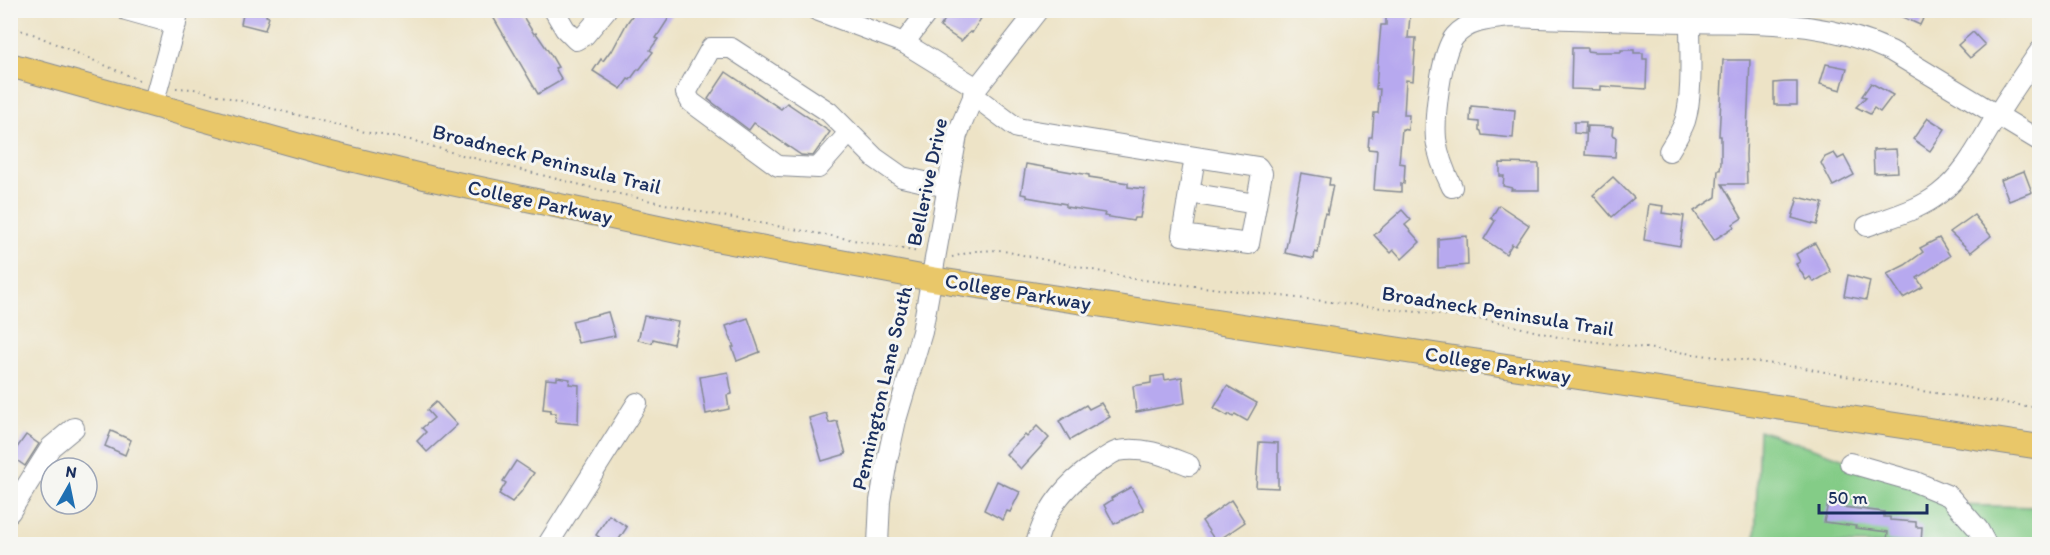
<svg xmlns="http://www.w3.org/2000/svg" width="2050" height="555" viewBox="0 0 2050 555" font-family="Itim,sans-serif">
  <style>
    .green { fill: #84cc87; stroke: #507e72; stroke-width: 1.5 }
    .building { fill: #b7a9ef }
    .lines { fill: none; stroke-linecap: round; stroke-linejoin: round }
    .minor-casing { stroke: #848992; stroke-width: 22 }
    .major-casing { stroke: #848992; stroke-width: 26 }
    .path { stroke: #848992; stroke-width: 2; stroke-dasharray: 1.5 4.5; stroke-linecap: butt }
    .minor { stroke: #fff; stroke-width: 20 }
    .major { stroke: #e9c769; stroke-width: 24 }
    .labels { text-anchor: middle; stroke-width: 6; stroke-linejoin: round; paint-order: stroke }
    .street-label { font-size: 21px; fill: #1b2f5e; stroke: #f6f6f2 }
  </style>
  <rect width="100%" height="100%" fill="#f6f6f2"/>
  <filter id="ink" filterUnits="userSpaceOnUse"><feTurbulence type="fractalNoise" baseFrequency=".0167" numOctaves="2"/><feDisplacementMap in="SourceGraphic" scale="12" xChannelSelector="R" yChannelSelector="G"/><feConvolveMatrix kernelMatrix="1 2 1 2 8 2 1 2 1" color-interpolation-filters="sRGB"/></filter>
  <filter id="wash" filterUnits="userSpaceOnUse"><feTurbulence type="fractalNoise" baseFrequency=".008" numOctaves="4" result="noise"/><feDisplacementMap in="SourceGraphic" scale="24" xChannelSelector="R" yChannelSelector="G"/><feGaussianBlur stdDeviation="1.35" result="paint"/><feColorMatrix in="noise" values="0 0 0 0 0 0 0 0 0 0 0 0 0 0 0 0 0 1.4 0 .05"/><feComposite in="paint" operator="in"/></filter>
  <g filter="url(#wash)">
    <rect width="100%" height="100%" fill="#ede3c6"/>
    <polygon class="green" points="1759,430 1917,483 1948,505 2039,507 2039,544 1755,544"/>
    <g id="blocks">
      <g class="building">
        <polygon points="244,10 267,10 266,16 269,17 265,30 241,24"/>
        <polygon points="489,10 519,10 534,34 536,33 551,55 558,67 555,68 562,80 538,94"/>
        <polygon points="636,10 674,10 656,38 658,39 650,50 653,52 639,70 638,69 630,80 628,79 621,89 593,71 601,59 603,61 611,50 612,51 627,23"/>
        <polygon points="951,10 986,10 972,33 970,32 961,41 940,27"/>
        <polygon points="1887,10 1927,10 1920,25"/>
        <polygon points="1386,14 1410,16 1408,38 1416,38 1413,81 1406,80 1404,115 1409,115 1408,130 1402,129 1399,163 1405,164 1404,184 1401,183 1401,192 1374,190 1377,150 1368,149 1369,137 1372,137 1374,113 1378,113 1380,89 1376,89 1379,47 1381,25 1386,25"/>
        <polygon points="1973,32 1985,45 1970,58 1958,45"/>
        <polygon points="1572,48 1587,48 1587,51 1595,52 1621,52 1621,50 1634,50 1634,53 1643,53 1643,59 1647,59 1646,89 1601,86 1601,90 1571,89"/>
        <polygon points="1723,60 1750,60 1746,155 1747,184 1722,184 1742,218 1733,224 1734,227 1714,240 1694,211 1716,197 1718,170 1720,170 1721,163 1721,136 1719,136"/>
        <polygon points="1826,64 1847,68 1841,90 1820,84"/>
        <polygon points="726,72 781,109 787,103 830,132 813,156 801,155 754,123 749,130 708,99"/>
        <polygon points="1785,82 1797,82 1797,105 1774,105 1774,83"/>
        <polygon points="1871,83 1893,95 1880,112 1874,108 1870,114 1856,107 1866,97 1862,96"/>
        <polygon points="1471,106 1515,110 1513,138 1482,135 1481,131 1479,130 1479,122 1470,121"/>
        <polygon points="1928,118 1945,129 1930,151 1913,139"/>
        <polygon points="1574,122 1586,122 1585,134 1574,133"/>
        <polygon points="1587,126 1613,127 1612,135 1616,137 1615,157 1585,155"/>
        <polygon points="1896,149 1898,172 1874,173 1873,150"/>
        <polygon points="1834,153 1838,159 1844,156 1854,175 1833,186 1821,163 1825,157"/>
        <polygon points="1500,163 1539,164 1539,190 1511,190 1512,188 1503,186 1504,176 1500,176"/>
        <polygon points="1026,164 1089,175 1089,177 1128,183 1128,187 1145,189 1140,218 1134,218 1133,221 1104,216 1105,213 1066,207 1066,204 1027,197 1027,195 1021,194"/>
        <polygon points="2024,171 2032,192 2009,201 2001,180"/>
        <polygon points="1301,173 1330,178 1329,185 1333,185 1327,214 1325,213 1323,219 1318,253 1315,252 1314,259 1285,253"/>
        <polygon points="1613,177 1634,198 1612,217 1593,195"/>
        <polygon points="1798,197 1823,203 1817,225 1792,218"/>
        <polygon points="1649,204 1663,206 1662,213 1684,216 1680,246 1644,240"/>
        <polygon points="1499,205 1529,225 1515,246 1512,244 1506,254 1484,239 1495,221 1491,218"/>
        <polygon points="1402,210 1411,220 1405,225 1420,242 1402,259 1394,250 1391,253 1374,235"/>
        <polygon points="1974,215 1991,236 1971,252 1950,232"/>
        <polygon points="1467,236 1468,265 1438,268 1438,239"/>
        <polygon points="1939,238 1950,256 1917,278 1923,287 1903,298 1887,274 1905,265 1923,252 1920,248"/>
        <polygon points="1815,243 1831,272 1814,282 1810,277 1806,280 1796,264 1800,262 1796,254"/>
        <polygon points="1848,275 1870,281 1866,300 1844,296"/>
        <polygon points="608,312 615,336 578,343 572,321"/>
        <polygon points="644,316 678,322 673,344 653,339 652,343 638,340"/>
        <polygon points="748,318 760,352 737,361 732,347 734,347 726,326"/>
        <polygon points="728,372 732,394 727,395 729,409 706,414 700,377"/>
        <polygon points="1164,375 1165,380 1182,377 1185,403 1136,412 1133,386 1151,383 1151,377"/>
        <polygon points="557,377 570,379 569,384 579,385 578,424 555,422 556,413 550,413 551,410 543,409 546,379 557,380"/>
        <polygon points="1227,386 1257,403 1247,421 1235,414 1233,417 1229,414 1228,416 1214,408"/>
        <polygon points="436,402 457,425 427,452 417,441 426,432 422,428 434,418 427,410"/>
        <polygon points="1101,403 1110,417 1070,440 1059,421 1086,405 1089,409"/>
        <polygon points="826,413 829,423 837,421 846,454 822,461 809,418"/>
        <polygon points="1037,426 1049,438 1021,469 1006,454 1025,435 1027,437"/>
        <polygon points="111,431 131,440 125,455 105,446"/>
        <polygon points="26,435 39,444 25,466 11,456"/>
        <polygon points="1259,442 1278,443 1278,488 1256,487"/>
        <polygon points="516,461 534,473 521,492 512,502 499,494 506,483 503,481"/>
        <polygon points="997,481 1020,492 1010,512 1007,511 1003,520 984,510"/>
        <polygon points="1131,487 1144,510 1114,524 1104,505 1112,500 1111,498"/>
        <polygon points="1830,494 1844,496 1843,507 1884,512 1884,517 1890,517 1890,520 1916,522 1916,527 1922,527 1921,544 1887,540 1888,532 1855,528 1856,526 1824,522"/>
        <polygon points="1231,500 1245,522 1216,542 1202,521"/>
        <polygon points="609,515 627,527 616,544 594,544 599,537 596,535"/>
      </g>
    </g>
  </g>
  <g filter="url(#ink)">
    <use href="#blocks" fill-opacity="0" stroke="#848992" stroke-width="1.5"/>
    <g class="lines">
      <defs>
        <g id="minor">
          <polyline points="126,10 176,24"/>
          <polyline points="554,10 565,29 576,40 585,35 606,10"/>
          <polyline points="816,10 904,43 977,88"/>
          <polyline points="904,43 929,10"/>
          <polyline points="973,95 1017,128 1258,167 1262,173 1249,244 1182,235 1195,157"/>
          <polyline points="153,105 179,10"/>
          <polyline points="849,133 818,168 778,166 691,102 686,93 711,48 731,48 829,112 875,158 902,177 947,187"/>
          <path d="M1669,151C1675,141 1681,132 1685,121C1693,95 1690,51 1690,22"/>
          <path d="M1452,187C1444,171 1438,156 1436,139C1434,117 1441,52 1455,36C1469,20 1491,19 1510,17C1570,19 1629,21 1689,22C1762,24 1822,19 1891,51L2040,141"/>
          <polyline points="1189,193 1256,204"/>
          <path d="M1867,226C1891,217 1919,210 1939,194C1965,174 1979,145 1996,117C2010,94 2025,73 2040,51"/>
          <polyline points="1850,463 1913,481 1949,496 1978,529 1986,544"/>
          <polyline points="10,512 51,447 74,428"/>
          <polyline points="548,544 637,403"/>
          <polyline points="878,544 880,501 887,461 896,420 922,332 957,135 977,88 1038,10"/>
          <path d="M1036,544C1046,506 1069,480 1102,460C1107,457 1113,452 1118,451C1143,446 1166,456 1189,465"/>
        </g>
        <polyline id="major" points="10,65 314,150 433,179 710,238 932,279 2040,447"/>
      </defs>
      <use href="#minor" class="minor-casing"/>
      <use href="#major" class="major-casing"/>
      <g class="path">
        <polyline points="10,27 33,34 141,81"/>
        <polyline points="176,88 194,89 365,132 415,141 454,153 597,189 706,213 919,252"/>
        <polyline points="952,257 975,251 999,250 1135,279 1494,321 1558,337 1805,368 1921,391 2040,408"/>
      </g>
      <use href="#minor" class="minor"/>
      <use href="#major" class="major"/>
    </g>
  </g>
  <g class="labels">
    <g class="street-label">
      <text transform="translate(547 159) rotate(14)" y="7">Broadneck Peninsula Trail</text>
      <text transform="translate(927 182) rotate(-78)" y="7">Bellerive Drive</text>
      <text transform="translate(540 202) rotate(12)" y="7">College Parkway</text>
      <text transform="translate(1018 292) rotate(9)" y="7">College Parkway</text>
      <text transform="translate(1498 311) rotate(9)" y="7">Broadneck Peninsula Trail</text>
      <text transform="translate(1498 365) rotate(9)" y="7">College Parkway</text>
      <text transform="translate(882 388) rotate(-77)" y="7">Pennington Lane South</text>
    </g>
  </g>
  <rect width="2050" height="555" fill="none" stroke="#f6f6f2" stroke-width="36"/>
  <g transform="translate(69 486) rotate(9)"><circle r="28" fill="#f6f6f2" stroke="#9ea6b7" stroke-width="1.5"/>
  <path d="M0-4.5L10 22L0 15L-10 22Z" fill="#1f6fb2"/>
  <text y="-9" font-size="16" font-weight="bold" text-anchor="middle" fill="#1b2f5e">N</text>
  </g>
  <path d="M1819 504v9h108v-9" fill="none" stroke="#1b2f5e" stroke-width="3"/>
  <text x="1828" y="504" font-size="18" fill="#1b2f5e" stroke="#f6f6f2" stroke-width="4.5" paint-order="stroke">50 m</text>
</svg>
